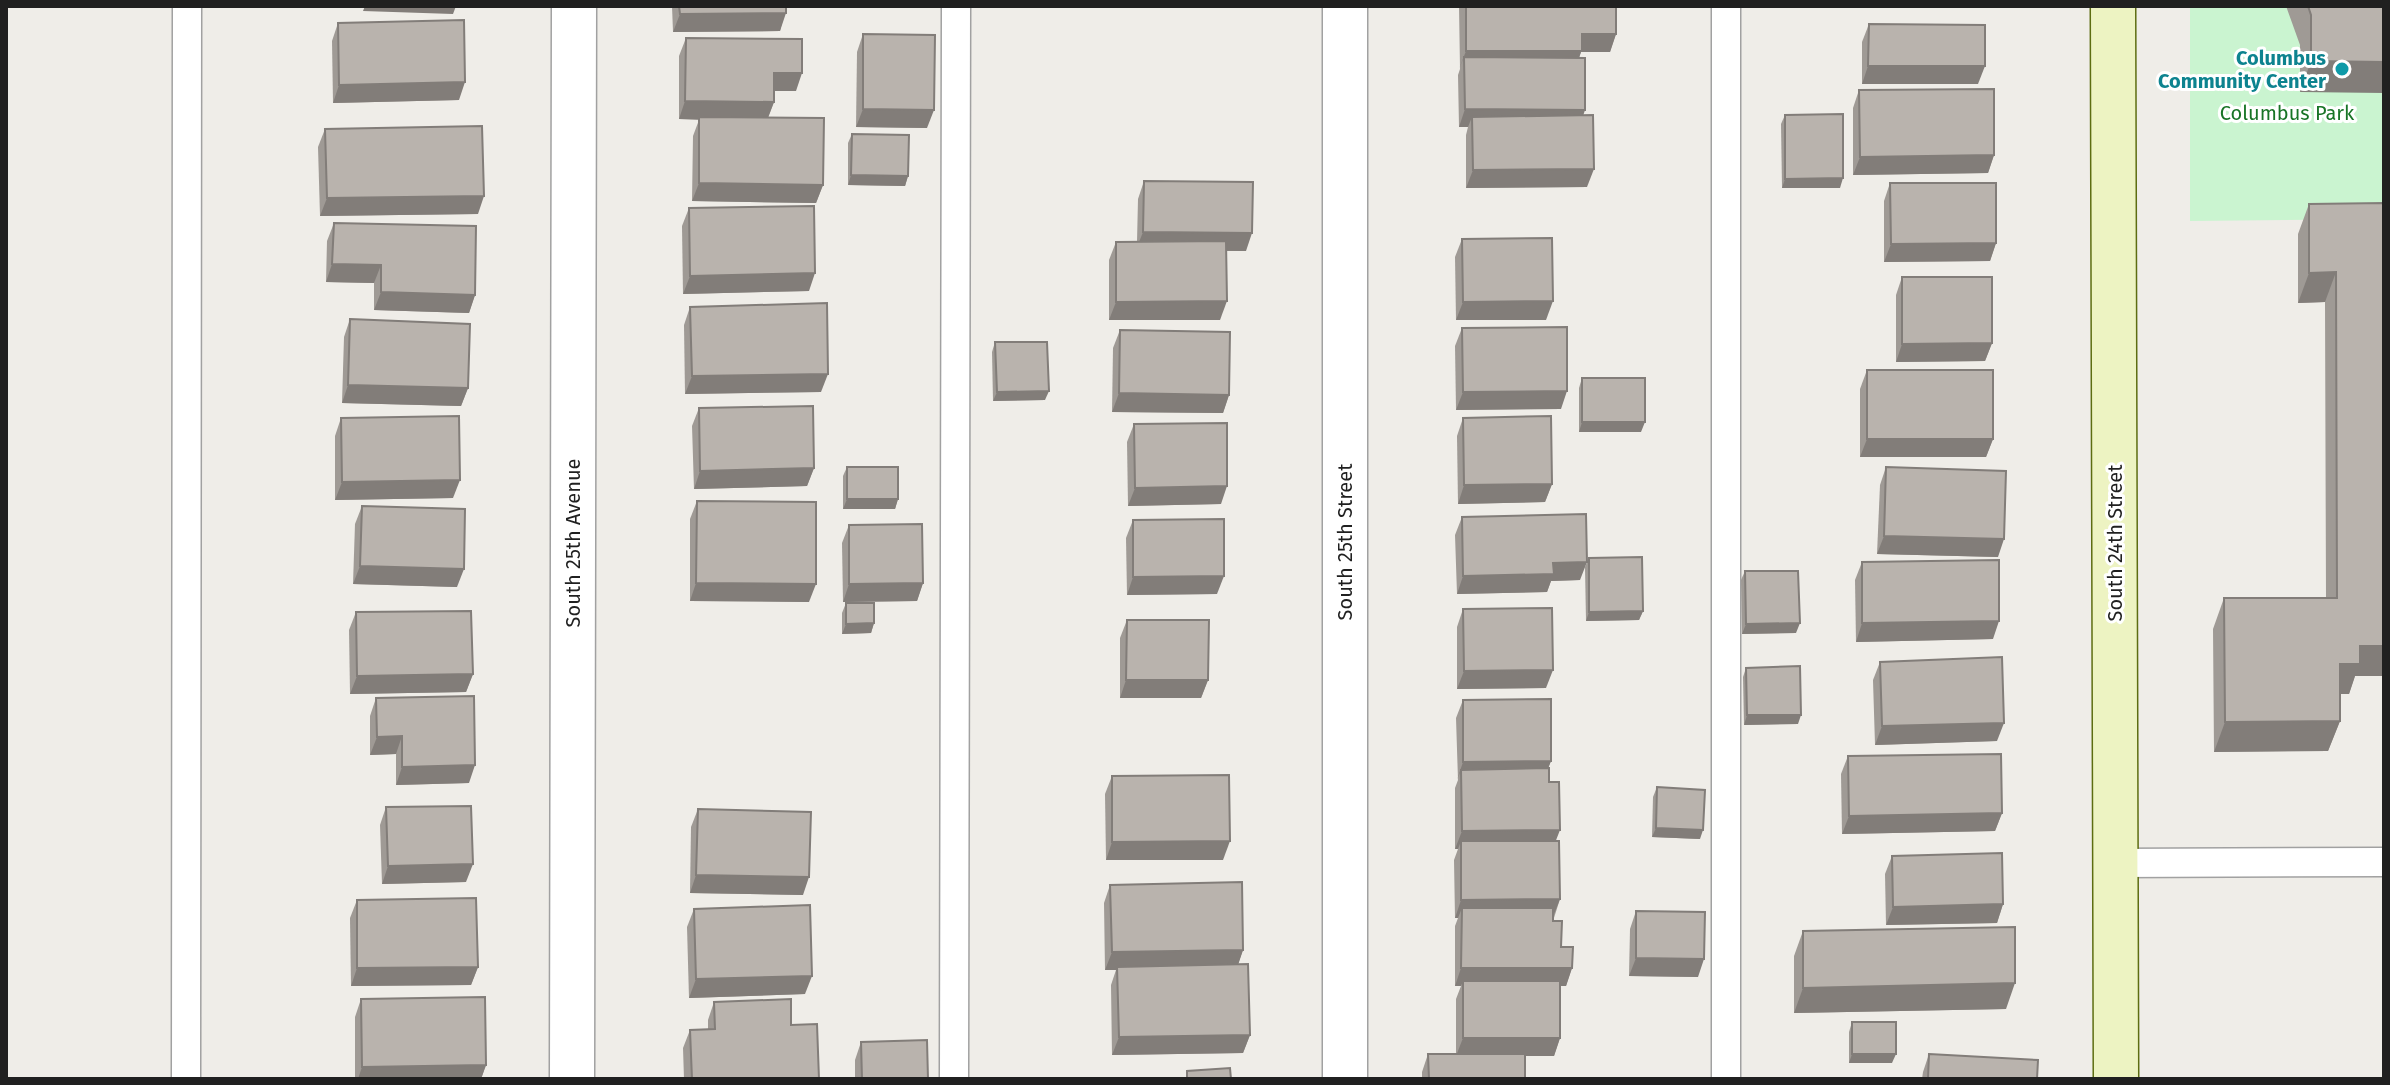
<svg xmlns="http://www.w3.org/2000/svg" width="2390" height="1085" viewBox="0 0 2390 1085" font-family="'Fira Sans',sans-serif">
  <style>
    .park { fill: #caf4d0 }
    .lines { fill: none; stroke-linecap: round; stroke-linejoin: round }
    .lane-casing { stroke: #a1a1a1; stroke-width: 31 }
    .street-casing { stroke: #a1a1a1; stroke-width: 47 }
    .secondary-casing { stroke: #5d6d11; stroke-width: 47 }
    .lane { stroke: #fff; stroke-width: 28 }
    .street { stroke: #fff; stroke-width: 44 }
    .secondary { stroke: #edf3c2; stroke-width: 44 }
    .wall { fill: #9f9a95 }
    .shaded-wall { fill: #827d79 }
    .building { fill: #b9b3ad; stroke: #827d79; stroke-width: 2 }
    .culture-dot { fill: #0f9aa8; stroke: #fff; stroke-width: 3 }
    .labels { text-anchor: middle; stroke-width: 6; stroke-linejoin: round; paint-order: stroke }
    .culture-label { font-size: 20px; font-weight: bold; fill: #0d838f; stroke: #fff; text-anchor: end }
    .park-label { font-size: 20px; fill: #187426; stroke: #fff }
    .street-label { font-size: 20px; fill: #202020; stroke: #fff }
  </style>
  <rect width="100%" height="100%" fill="#efede8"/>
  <polygon class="park" points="2190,6 2384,6 2384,219 2190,221"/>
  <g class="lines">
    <defs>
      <g id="lane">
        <polyline points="1726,6 1726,1079"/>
        <polyline points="2116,863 2384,862"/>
        <polyline points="186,1079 187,6"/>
        <polyline points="954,1079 956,6"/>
      </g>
      <g id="street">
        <polyline points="1345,6 1345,1079"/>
        <polyline points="572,1079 574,6"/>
      </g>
      <polyline id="secondary" points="2113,6 2116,1079"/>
    </defs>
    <use href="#lane" class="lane-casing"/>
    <use href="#street" class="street-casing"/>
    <use href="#secondary" class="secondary-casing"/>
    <use href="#lane" class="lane"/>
    <use href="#street" class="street"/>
    <use href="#secondary" class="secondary"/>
  </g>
  <g class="wall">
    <polygon points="672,6 786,6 780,31 673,32"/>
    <polygon points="1459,6 1616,6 1616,34 1610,52 1581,52 1579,58 1587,187 1466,188 1466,135 1468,127 1459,127 1458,75 1460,69"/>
    <polygon points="2286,6 2384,6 2300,92 2300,45"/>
    <polygon points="338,23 459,100 333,103 332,41"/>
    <polygon points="1869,24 1978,84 1862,84 1862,42"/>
    <polygon points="863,34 927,128 856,127 857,52"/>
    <polygon points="686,38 796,91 774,91 774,102 768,118 823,185 816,203 692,201 693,136 699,120 679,119 679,56"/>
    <polygon points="1859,90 1994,155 1988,173 1853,175 1853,108"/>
    <polygon points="1785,115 1840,188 1782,188 1781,124"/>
    <polygon points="325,129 478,214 320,216 318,147"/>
    <polygon points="852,134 908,176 905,186 848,185 848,143"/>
    <polygon points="1144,181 1246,251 1226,251 1220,320 1109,320 1109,260 1116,242 1137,242 1138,199"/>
    <polygon points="1890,183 1996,243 1990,261 1884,262 1884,201"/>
    <polygon points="2384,203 2384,676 2355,676 2349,694 2340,694 2340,721 2328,751 2214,752 2213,629 2224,598 2326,598 2325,302 2298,303 2298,234 2309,204"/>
    <polygon points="689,208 809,291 683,294 682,226"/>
    <polygon points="334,223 475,295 469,313 374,310 374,283 326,282 327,241"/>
    <polygon points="1462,239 1546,320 1456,320 1455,257"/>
    <polygon points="1902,277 1992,343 1985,361 1896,362 1896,295"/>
    <polygon points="690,307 821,392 685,394 684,325"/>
    <polygon points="350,319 468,388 461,406 342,403 344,337"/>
    <polygon points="1462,328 1561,409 1456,410 1455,346"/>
    <polygon points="1120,330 1229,395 1223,413 1112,412 1113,348"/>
    <polygon points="995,342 1045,400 993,401 992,352"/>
    <polygon points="1867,370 1993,439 1986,457 1860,457 1860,389"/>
    <polygon points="1582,378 1641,432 1579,432 1579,388"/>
    <polygon points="699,408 814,468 807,486 694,489 692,426"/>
    <polygon points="341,418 453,498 335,500 335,436"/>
    <polygon points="1463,418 1552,484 1545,502 1458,504 1457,436"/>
    <polygon points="1134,424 1221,504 1128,506 1127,442"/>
    <polygon points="847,467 898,499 895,509 843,509 843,476"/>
    <polygon points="1886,467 1998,557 1877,554 1880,485"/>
    <polygon points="697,501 809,602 690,601 690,519"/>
    <polygon points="362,506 457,587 353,584 355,524"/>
    <polygon points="1462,517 1580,580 1551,581 1547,592 1457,594 1455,535"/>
    <polygon points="1133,520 1217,594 1127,595 1126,538"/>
    <polygon points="849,525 923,583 917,601 843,602 842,543"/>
    <polygon points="1589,558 1643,611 1639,620 1586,621 1585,567"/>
    <polygon points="1862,562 1993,639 1856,642 1855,580"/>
    <polygon points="1745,571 1796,633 1742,634 1741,580"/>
    <polygon points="846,603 874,623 871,633 842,634 842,613"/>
    <polygon points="1463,609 1546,688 1457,689 1457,627"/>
    <polygon points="356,612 473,674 466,692 350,694 349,630"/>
    <polygon points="1127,620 1208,680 1201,698 1120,698 1120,638"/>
    <polygon points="1880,662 1997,741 1875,745 1873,680"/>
    <polygon points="1746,668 1798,724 1744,725 1743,677"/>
    <polygon points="376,698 469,783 396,785 396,754 370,755 370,716"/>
    <polygon points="1463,700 1551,761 1548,768 1549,782 1556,841 1560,899 1553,921 1561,947 1572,968 1566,986 1560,986 1560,1038 1554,1056 1525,1056 1525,1079 1422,1079 1422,1072 1428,1054 1456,1054 1456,999 1461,986 1455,986 1455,926 1458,918 1455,918 1454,860 1458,849 1455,849 1455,788 1458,780 1456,718"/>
    <polygon points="1848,756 2002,813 1995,831 1842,834 1841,774"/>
    <polygon points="1112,776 1223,860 1106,860 1105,794"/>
    <polygon points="1657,787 1700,839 1652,837 1653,797"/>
    <polygon points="386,807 466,882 382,884 380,825"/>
    <polygon points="698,809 803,895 690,893 691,827"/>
    <polygon points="1892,856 2003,904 1997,923 1886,925 1885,874"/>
    <polygon points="1110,885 1243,950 1238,964 1250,1035 1243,1053 1112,1055 1111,985 1116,970 1105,970 1104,903"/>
    <polygon points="357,900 478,967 471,985 351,986 350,918"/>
    <polygon points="694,909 805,994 689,998 687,927"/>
    <polygon points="1636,911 1698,977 1629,976 1630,929"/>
    <polygon points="1803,931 2006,1009 1794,1013 1794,956"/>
    <polygon points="361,999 486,1065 481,1079 355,1079 355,1017"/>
    <polygon points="714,1002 791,1025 819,1079 684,1079 683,1048 690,1030 708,1029 708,1020"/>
    <polygon points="1852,1022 1892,1063 1849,1063 1849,1032"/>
    <polygon points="861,1042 928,1079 855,1079 855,1060"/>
    <polygon points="1929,1054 2037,1079 1922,1079 1923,1072"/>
  </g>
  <g class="shaded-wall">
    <polygon points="365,6 456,6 453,14 363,11"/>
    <polygon points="786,13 780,31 673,32 680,14"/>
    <polygon points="1582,34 1616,34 1610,52 1581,52 1575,69 1464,57 1459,69 1466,51"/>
    <polygon points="2311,61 2384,62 2384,93 2300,92"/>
    <polygon points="1868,66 1985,66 1978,84 1862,84"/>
    <polygon points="774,73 802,73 796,91 767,91"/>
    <polygon points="465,82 459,100 333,103 339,85"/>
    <polygon points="685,101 774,102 767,120 679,119"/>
    <polygon points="863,109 934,110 927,128 856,127"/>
    <polygon points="1465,109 1585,110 1579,128 1472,117 1468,127 1459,127"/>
    <polygon points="1994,155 1988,173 1853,175 1860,157"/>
    <polygon points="1594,169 1587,187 1466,188 1473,170"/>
    <polygon points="851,175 908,176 905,186 848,185"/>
    <polygon points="1843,178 1840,188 1782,188 1785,179"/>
    <polygon points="699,183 823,185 816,203 692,201"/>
    <polygon points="484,196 478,214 320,216 327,198"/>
    <polygon points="1143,232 1252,233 1246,251 1136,250"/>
    <polygon points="1996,243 1990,261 1884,262 1891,244"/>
    <polygon points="332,264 381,265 374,283 326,282"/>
    <polygon points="2336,272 2325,302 2298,303 2309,273"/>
    <polygon points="815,273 809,291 683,294 690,276"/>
    <polygon points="381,292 475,295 469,313 374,310"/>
    <polygon points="1227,301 1220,320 1109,320 1116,302"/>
    <polygon points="1553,301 1546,320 1456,320 1463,302"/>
    <polygon points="1992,343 1985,361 1896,362 1902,344"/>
    <polygon points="828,374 821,392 685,394 692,376"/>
    <polygon points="348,385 468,388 461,406 342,403"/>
    <polygon points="1049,391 1045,400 993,401 997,392"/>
    <polygon points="1567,391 1561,409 1456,410 1463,392"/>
    <polygon points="1119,393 1229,395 1223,413 1112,412"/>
    <polygon points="1582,422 1645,422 1641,432 1579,432"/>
    <polygon points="1867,439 1993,439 1986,457 1860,457"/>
    <polygon points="814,468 807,486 694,489 700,471"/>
    <polygon points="460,480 453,498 335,500 342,482"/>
    <polygon points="1552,484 1545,502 1458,504 1464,485"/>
    <polygon points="1227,486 1221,504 1128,506 1135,488"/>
    <polygon points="847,499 898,499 895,509 843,509"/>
    <polygon points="1884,536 2004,539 1998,557 1877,554"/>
    <polygon points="1587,562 1580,580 1551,581 1547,592 1457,594 1463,576 1553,563"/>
    <polygon points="360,566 464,569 457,587 353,584"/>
    <polygon points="1224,576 1217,594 1127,595 1133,577"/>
    <polygon points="696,583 816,584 809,602 690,601"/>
    <polygon points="923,583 917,601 843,602 849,584"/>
    <polygon points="1643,611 1639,620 1586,621 1589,612"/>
    <polygon points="1999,621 1993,639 1856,642 1862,623"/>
    <polygon points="874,623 871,633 842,634 846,624"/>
    <polygon points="1800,623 1796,633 1742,634 1746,624"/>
    <polygon points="2360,646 2384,646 2384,676 2355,676 2349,694 2328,694 2340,664"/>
    <polygon points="1553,670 1546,688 1457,689 1464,671"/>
    <polygon points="473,674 466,692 350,694 357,676"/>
    <polygon points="1126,680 1208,680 1201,698 1120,698"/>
    <polygon points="1747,715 1801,715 1798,724 1744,725"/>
    <polygon points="2340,721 2328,751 2214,752 2225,722"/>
    <polygon points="2004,723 1997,741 1875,745 1882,726"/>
    <polygon points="402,736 396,754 370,755 377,737"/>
    <polygon points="1551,761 1544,779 1461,770 1457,780 1463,762"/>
    <polygon points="475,765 469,783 396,785 402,767"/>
    <polygon points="2002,813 1995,831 1842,834 1849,816"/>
    <polygon points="1656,828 1703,830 1700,839 1652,837"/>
    <polygon points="1560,830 1553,848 1461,841 1458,849 1455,849 1462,831"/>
    <polygon points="1230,841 1223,860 1106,860 1112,842"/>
    <polygon points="473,864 466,882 382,884 388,866"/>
    <polygon points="696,875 809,877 803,895 690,893"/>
    <polygon points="1560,899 1553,917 1462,908 1458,918 1455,918 1461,900"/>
    <polygon points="2003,904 1997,923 1886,925 1893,907"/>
    <polygon points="1243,950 1237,968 1117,967 1116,970 1105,970 1112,952"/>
    <polygon points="1636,958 1704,959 1698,977 1629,976"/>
    <polygon points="478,967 471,985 351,986 357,968"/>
    <polygon points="1461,968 1572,968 1566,986 1463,986 1463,981 1461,986 1455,986"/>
    <polygon points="812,976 805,994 689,998 696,979"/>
    <polygon points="2015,983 2006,1009 1794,1013 1803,988"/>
    <polygon points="1250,1035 1243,1053 1112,1055 1119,1037"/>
    <polygon points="1463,1038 1560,1038 1554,1056 1456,1056"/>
    <polygon points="1852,1054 1896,1054 1892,1063 1849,1063"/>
    <polygon points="486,1065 481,1079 358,1079 362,1067"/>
  </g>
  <g class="building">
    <polygon points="679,6 786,6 786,13 680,14"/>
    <polygon points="1466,6 1616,6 1616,34 1582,34 1582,51 1466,51"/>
    <polygon points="2308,6 2384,6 2384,62 2311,61 2311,15"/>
    <polygon points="464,20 465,82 339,85 338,23"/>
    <polygon points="1869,24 1985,25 1985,66 1868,66"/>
    <polygon points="863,34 935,35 934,110 863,109"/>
    <polygon points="686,38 802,39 802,73 774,73 774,102 685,101"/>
    <polygon points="1464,57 1585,58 1585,110 1465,109"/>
    <polygon points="1994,89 1994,155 1860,157 1859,90"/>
    <polygon points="1843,114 1843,178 1785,179 1785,115"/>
    <polygon points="1593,115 1594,169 1473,170 1472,117"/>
    <polygon points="699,117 824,118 823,185 699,183"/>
    <polygon points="482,126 484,196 327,198 325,129"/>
    <polygon points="852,134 909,135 908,176 851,175"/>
    <polygon points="1144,181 1253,182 1252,233 1143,232"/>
    <polygon points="1890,183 1996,183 1996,243 1891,244"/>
    <polygon points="2384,203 2384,646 2360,646 2360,664 2340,664 2340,721 2225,722 2224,598 2337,598 2336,272 2309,273 2309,204"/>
    <polygon points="814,206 815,273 690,276 689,208"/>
    <polygon points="334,223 476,226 475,295 381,292 381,265 332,264"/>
    <polygon points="1552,238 1553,301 1463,302 1462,239"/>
    <polygon points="1226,241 1227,301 1116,302 1116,242"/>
    <polygon points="1902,277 1992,277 1992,343 1902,344"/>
    <polygon points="827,303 828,374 692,376 690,307"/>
    <polygon points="350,319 470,324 468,388 348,385"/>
    <polygon points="1567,327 1567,391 1463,392 1462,328"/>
    <polygon points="1120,330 1230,332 1229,395 1119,393"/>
    <polygon points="995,342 1047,342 1049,391 997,392"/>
    <rect x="1867" y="370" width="126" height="69"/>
    <rect x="1582" y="378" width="63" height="44"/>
    <polygon points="813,406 814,468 700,471 699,408"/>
    <polygon points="459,416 460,480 342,482 341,418"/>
    <polygon points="1551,416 1552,484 1464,485 1463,418"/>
    <polygon points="1227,423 1227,486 1135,488 1134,424"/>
    <rect x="847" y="467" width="51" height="32"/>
    <polygon points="1886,467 2006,471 2004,539 1884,536"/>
    <polygon points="697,501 816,502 816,584 696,583"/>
    <polygon points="362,506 465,509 464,569 360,566"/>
    <polygon points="1586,514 1587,562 1553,563 1554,574 1463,576 1462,517"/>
    <polygon points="1224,519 1224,576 1133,577 1133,520"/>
    <polygon points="922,524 923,583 849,584 849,525"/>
    <polygon points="1642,557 1643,611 1589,612 1589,558"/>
    <polygon points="1999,560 1999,621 1862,623 1862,562"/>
    <polygon points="1745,571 1798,571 1800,623 1746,624"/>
    <polygon points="846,603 874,603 874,623 846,624"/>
    <polygon points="1552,608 1553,670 1464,671 1463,609"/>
    <polygon points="471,611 473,674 357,676 356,612"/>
    <polygon points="1127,620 1209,620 1208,680 1126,680"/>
    <polygon points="2002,657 2004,723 1882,726 1880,662"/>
    <polygon points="1800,666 1801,715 1747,715 1746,668"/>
    <polygon points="474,696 475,765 402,767 402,736 377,737 376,698"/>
    <polygon points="1551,699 1551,761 1463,762 1463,700"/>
    <polygon points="2001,754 2002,813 1849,816 1848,756"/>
    <polygon points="1549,768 1549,782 1559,782 1560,830 1462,831 1461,770"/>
    <polygon points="1229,775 1230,841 1112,842 1112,776"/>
    <polygon points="1657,787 1705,790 1703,830 1656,828"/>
    <polygon points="471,806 473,864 388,866 386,807"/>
    <polygon points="698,809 811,812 809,877 696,875"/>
    <polygon points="1461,841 1559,841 1560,899 1461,900"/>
    <polygon points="2002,853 2003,904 1893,907 1892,856"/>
    <polygon points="1242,882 1243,950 1112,952 1110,885"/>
    <polygon points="476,898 478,967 357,968 357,900"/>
    <polygon points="810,905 812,976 696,979 694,909"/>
    <polygon points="1462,908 1553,908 1553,921 1562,921 1561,947 1573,947 1572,968 1461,968"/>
    <polygon points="1636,911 1705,912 1704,959 1636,958"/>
    <polygon points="2015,927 2015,983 1803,988 1803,931"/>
    <polygon points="1248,964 1250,1035 1119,1037 1117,967"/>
    <rect x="1463" y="981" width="97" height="57"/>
    <polygon points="485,997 486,1065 362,1067 361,999"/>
    <polygon points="791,999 791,1025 817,1024 819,1079 692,1079 690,1030 715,1029 714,1002"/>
    <rect x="1852" y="1022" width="44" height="32"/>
    <polygon points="927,1040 928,1079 862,1079 861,1042"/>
    <polygon points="1428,1054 1525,1054 1525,1079 1429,1079"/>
    <polygon points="1929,1054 2038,1060 2037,1079 1928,1079"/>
    <polygon points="1230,1068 1231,1079 1187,1079 1187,1071"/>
  </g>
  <circle class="culture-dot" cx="2342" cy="69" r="8"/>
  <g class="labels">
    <g class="culture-label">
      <text x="2326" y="65">Columbus<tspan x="2326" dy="23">Community Center</tspan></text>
    </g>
    <g class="park-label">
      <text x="2287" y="120">Columbus Park</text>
    </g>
    <g class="street-label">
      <text transform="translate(1345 542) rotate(-90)" y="7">South 25th Street</text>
      <text transform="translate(573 543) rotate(-90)" y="7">South 25th Avenue</text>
      <text transform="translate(2115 543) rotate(-90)" y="7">South 24th Street</text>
    </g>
  </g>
  <rect width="2390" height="1085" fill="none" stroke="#202020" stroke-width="16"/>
</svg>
